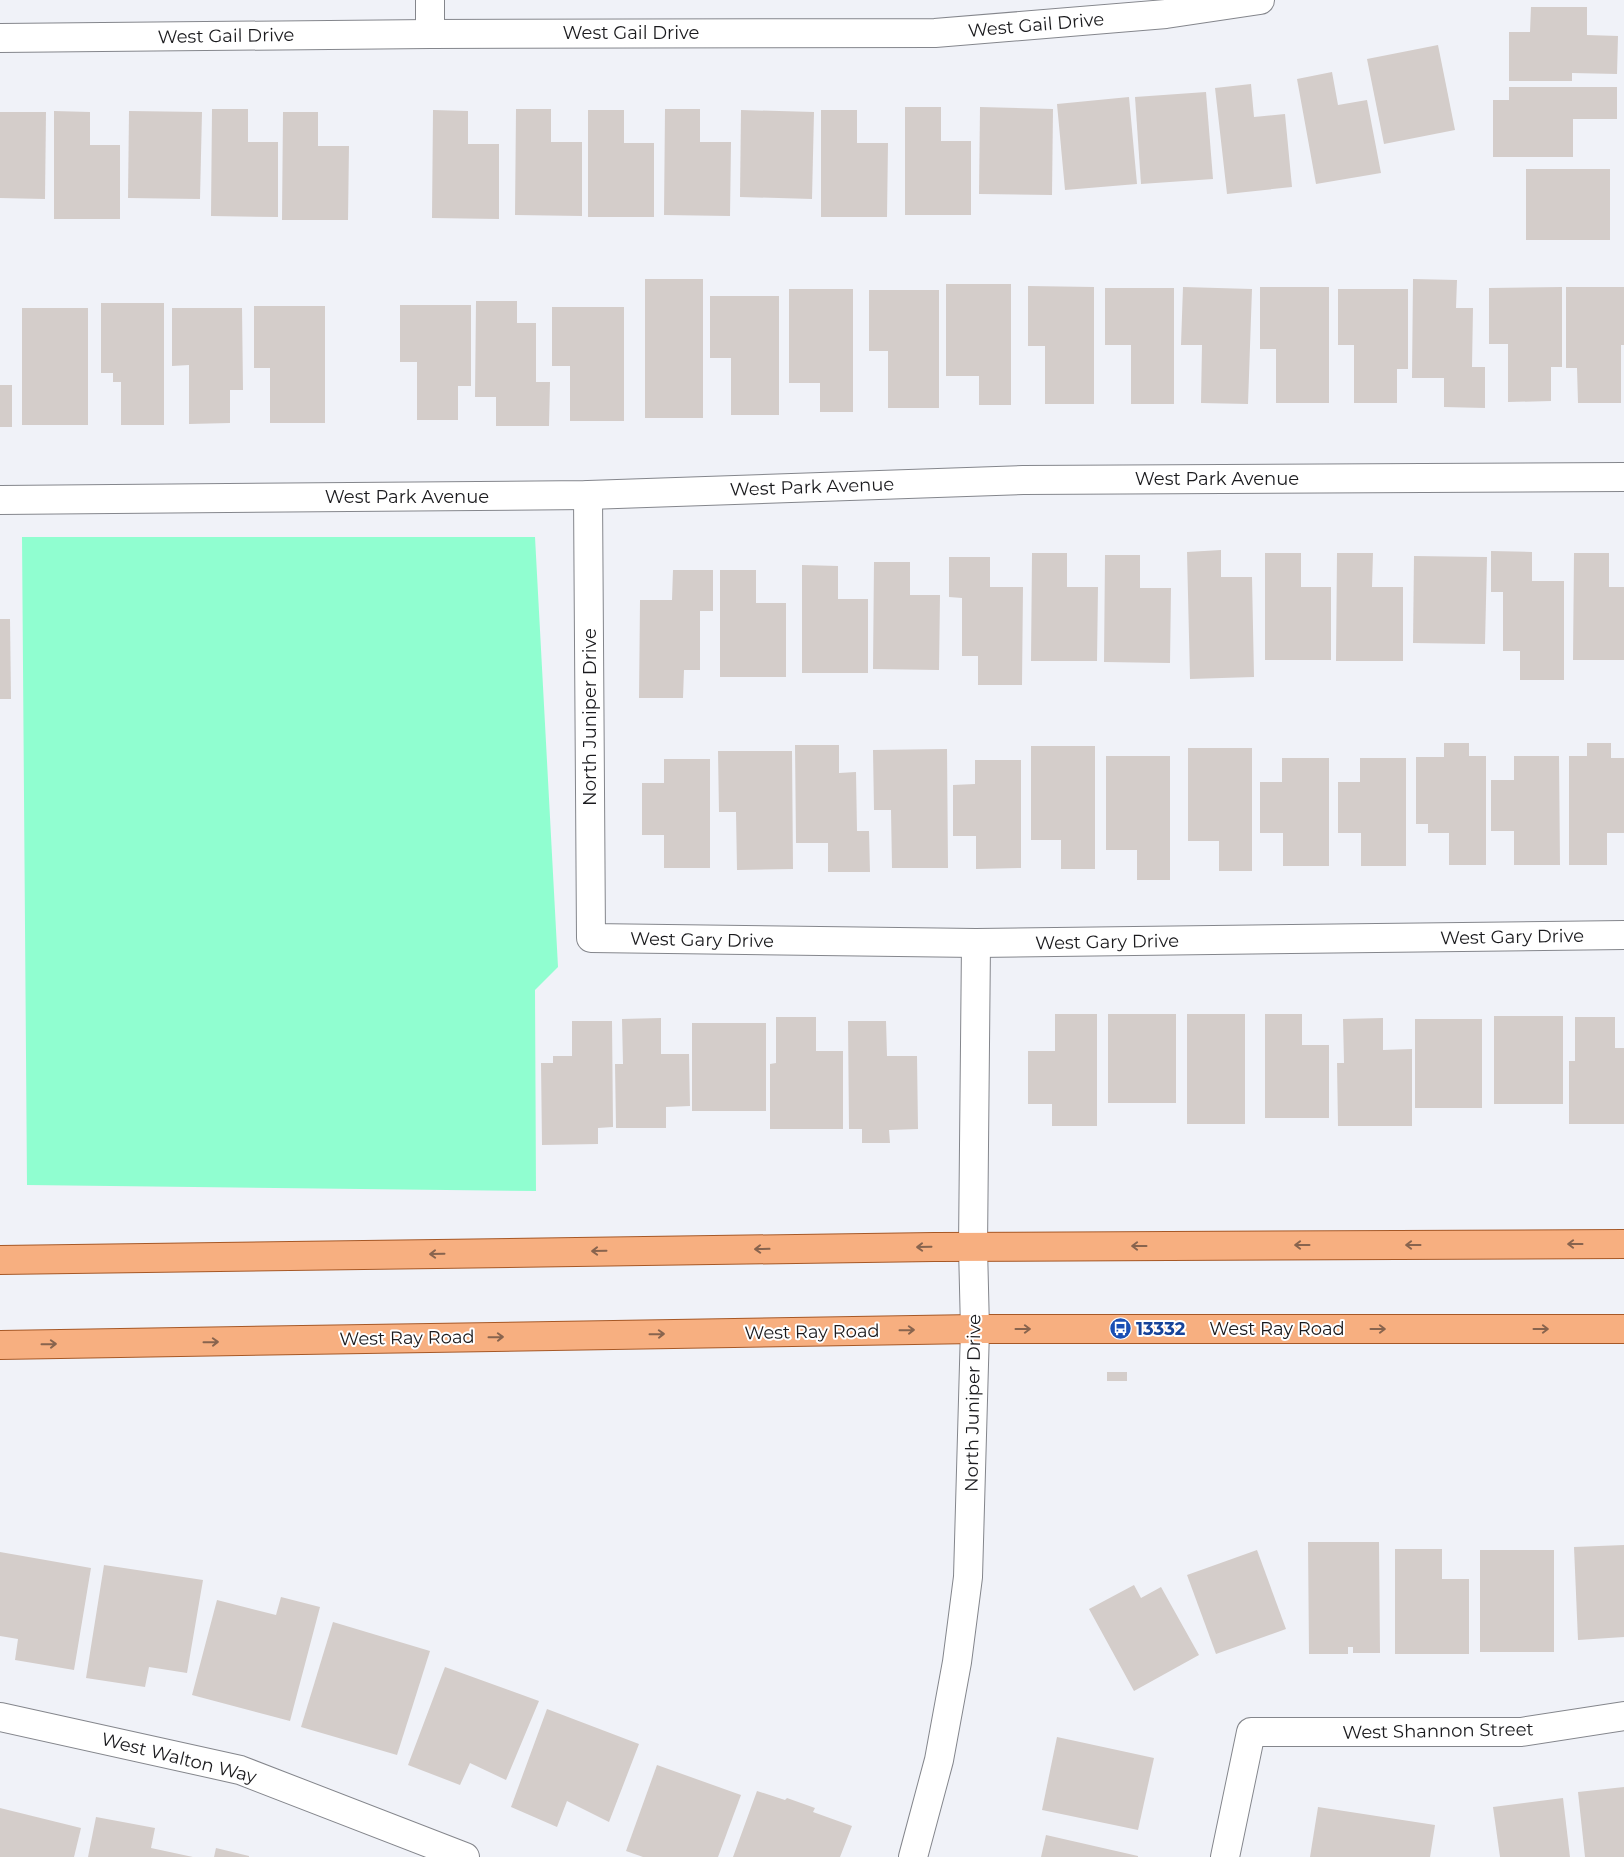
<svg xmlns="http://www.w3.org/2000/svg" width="1624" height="1857" viewBox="0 0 1624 1857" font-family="Montserrat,sans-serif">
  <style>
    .green { fill: #90fed0 }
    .building { fill: #d4cdca }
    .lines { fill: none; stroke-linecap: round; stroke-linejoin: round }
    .minor-casing { stroke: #84868c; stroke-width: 30 }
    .major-casing { stroke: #a65826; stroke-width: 30 }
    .minor { stroke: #fff; stroke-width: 28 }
    .major { stroke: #f7af80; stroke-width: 28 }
    .oneway { stroke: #88644e }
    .labels { text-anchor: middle; stroke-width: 4; stroke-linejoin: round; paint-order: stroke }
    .street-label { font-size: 18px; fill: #1a1a1d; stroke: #fff }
    .transit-label { font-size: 18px; font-weight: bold; fill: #164399; stroke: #fff; text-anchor: start }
  </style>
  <rect width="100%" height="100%" fill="#f0f2f8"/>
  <polygon class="green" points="22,537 535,537 558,967 535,990 536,1191 27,1185"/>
  <g class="building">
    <polygon points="1531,7 1587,7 1587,35 1618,36 1617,74 1572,73 1572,81 1509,81 1509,32 1530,32"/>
    <polygon points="1438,45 1455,130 1384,144 1367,59"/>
    <polygon points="1332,72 1338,105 1367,100 1381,173 1316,184 1297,79"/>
    <polygon points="1251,84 1254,117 1285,114 1292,187 1227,194 1215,88"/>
    <polygon points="1509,87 1617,87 1617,119 1573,119 1573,157 1493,157 1493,100 1509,100"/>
    <polygon points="1206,92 1213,179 1141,184 1135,97"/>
    <polygon points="1129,97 1137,184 1065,190 1057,104"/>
    <polygon points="905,107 941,107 941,141 971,141 971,215 905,215"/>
    <polygon points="980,107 1053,109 1052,195 979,194"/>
    <polygon points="212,109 248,109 248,142 278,142 278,217 211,216"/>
    <polygon points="516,109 551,109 551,142 582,142 582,216 515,215"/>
    <polygon points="665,109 700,109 700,142 731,142 730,216 664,215"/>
    <polygon points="433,110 468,111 468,144 499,144 499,219 432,218"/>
    <polygon points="588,110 624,110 624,143 654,143 654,217 588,217"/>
    <polygon points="741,110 814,112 812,199 740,197"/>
    <polygon points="821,110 857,110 857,143 888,143 887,217 821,217"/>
    <polygon points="54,111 90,112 90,145 120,145 120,219 54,219"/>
    <polygon points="129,111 202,112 200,199 128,198"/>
    <polygon points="0,112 46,112 45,199 0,198"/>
    <polygon points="283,112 318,112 318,146 349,146 348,220 282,220"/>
    <rect x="1526" y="169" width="84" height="71"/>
    <rect x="645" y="279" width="58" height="139"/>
    <polygon points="1413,279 1457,280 1456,308 1473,308 1472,367 1485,367 1485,408 1444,407 1444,378 1412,378"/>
    <polygon points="946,284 1011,284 1011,405 979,405 979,376 946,376"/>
    <polygon points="1028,286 1094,287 1094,404 1045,404 1045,346 1028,346"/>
    <polygon points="1183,287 1252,289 1248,404 1201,403 1202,345 1181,345"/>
    <polygon points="1260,287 1329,287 1329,403 1276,403 1276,349 1260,349"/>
    <polygon points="1562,287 1562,367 1551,367 1551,401 1508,402 1508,344 1489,344 1489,288"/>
    <polygon points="1566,287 1624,287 1624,345 1621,345 1621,403 1578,403 1577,368 1566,368"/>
    <polygon points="1105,288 1174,288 1174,404 1131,404 1131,345 1105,345"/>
    <polygon points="789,289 853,289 853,412 820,412 820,383 789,383"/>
    <polygon points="1338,289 1408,289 1408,369 1397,369 1397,403 1354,403 1354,345 1338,345"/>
    <polygon points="869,290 939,290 939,408 888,408 888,351 869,351"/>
    <polygon points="710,296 779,296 779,415 731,415 731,358 710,358"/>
    <polygon points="476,301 517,301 517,323 536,323 536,382 550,382 549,426 496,426 496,397 475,397"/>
    <polygon points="101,303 164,303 164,425 121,425 121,382 113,382 113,373 101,373"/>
    <polygon points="400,305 471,305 471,386 458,386 458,420 417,420 417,362 400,362"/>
    <polygon points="254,306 325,306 325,423 270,423 270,368 254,368"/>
    <polygon points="552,307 624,307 624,421 570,421 570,366 552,366"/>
    <rect x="22" y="308" width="66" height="117"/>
    <polygon points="172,308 242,308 243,390 230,390 230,423 189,424 189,365 172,366"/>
    <rect x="0" y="385" width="12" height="42"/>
    <polygon points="1221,550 1221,577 1252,577 1254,677 1190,679 1187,552"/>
    <polygon points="1491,551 1532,552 1532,581 1564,581 1564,680 1520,680 1520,651 1503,651 1503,592 1491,592"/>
    <polygon points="1032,553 1067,553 1067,587 1098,587 1097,661 1031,661"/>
    <polygon points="1265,553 1301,553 1301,587 1331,587 1331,660 1265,660"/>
    <polygon points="1337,553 1373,553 1372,587 1403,587 1403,661 1336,661"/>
    <polygon points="1574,553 1609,553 1609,587 1624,587 1624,660 1573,660"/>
    <polygon points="1105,555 1140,555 1140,588 1171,588 1170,663 1104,662"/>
    <polygon points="1414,556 1487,557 1485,644 1413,643"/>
    <polygon points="949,557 990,557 990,587 1023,587 1022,685 978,685 978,656 962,656 962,598 949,597"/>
    <polygon points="874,562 910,562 910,595 940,595 939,670 873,669"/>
    <polygon points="802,565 838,566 838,599 868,599 868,673 802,673"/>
    <polygon points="673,570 713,570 713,611 700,611 700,670 684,670 683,698 639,698 640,600 672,600"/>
    <polygon points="720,570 756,570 756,603 786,603 786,677 720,677"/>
    <polygon points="0,619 10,619 11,699 0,699"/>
    <polygon points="1444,743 1469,743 1469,756 1486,756 1486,865 1449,865 1449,833 1428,833 1428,824 1416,824 1416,757 1444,757"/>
    <polygon points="1587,743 1611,743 1611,758 1624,758 1624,833 1607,833 1607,865 1569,865 1569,756 1587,756"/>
    <polygon points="795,745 839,745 839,773 856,772 857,831 869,831 870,872 828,872 828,843 796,843"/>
    <polygon points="1031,746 1095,746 1095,869 1061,869 1061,840 1031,840"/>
    <polygon points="1188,748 1252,748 1252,871 1219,871 1219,841 1188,841"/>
    <polygon points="947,749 948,868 892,868 891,810 874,810 873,750"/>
    <polygon points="718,751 792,751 793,869 737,870 736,812 719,812"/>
    <polygon points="1106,756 1170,756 1170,880 1137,880 1137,850 1106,850"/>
    <polygon points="1514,756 1559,756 1560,865 1514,865 1514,831 1491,831 1491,780 1514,780"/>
    <polygon points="1282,758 1329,758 1329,866 1283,866 1283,833 1260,833 1260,782 1282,782"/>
    <polygon points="1360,758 1406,758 1406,866 1361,866 1361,833 1338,833 1338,782 1360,782"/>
    <polygon points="664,759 710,759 710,868 664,868 664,835 642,835 642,783 664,783"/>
    <polygon points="975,760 1021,760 1021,868 976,869 976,836 953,836 953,785 975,784"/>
    <polygon points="1055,1014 1097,1014 1097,1126 1052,1126 1052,1104 1028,1104 1028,1051 1055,1051"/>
    <rect x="1108" y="1014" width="68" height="89"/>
    <rect x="1187" y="1014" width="58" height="110"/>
    <polygon points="1265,1014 1302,1014 1302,1045 1329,1045 1329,1118 1265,1118"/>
    <rect x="1494" y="1016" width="69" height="88"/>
    <polygon points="776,1017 816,1017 816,1051 843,1051 843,1129 770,1129 770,1064 776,1063"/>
    <polygon points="1575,1017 1615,1017 1615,1048 1624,1048 1624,1124 1569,1124 1569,1061 1575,1061"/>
    <polygon points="661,1018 661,1054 689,1054 690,1106 666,1107 666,1128 616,1128 615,1064 623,1064 622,1019"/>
    <polygon points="1383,1018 1383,1050 1412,1049 1412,1126 1338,1126 1337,1063 1344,1063 1343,1019"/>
    <rect x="1415" y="1019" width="67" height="89"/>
    <polygon points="572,1021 612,1021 613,1127 598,1128 598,1144 542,1145 541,1063 553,1063 553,1056 572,1056"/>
    <polygon points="848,1021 886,1021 887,1056 917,1056 918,1129 889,1130 890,1143 862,1143 862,1129 849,1129"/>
    <rect x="692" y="1023" width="74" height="88"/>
    <rect x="1107" y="1372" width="20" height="9"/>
    <polygon points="1308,1542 1379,1542 1380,1653 1353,1653 1353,1647 1348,1647 1348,1654 1309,1654"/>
    <polygon points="1624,1545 1624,1637 1578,1640 1574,1547"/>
    <polygon points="1395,1549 1442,1549 1442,1579 1469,1579 1469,1654 1395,1654"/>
    <polygon points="1257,1550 1286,1629 1216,1654 1187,1575"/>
    <rect x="1480" y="1550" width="74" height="102"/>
    <polygon points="0,1552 91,1568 74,1670 15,1660 18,1639 0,1636"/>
    <polygon points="104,1565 203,1580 187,1673 149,1667 145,1687 86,1678"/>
    <polygon points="1134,1585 1141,1598 1161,1587 1199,1655 1134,1691 1089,1609"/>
    <polygon points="281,1597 320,1607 290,1721 192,1695 217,1600 276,1615"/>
    <polygon points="333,1622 430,1651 397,1755 301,1727"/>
    <polygon points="445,1667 539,1701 506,1780 470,1763 460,1785 408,1765"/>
    <polygon points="547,1709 639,1744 609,1822 567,1801 557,1827 511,1807"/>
    <polygon points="1057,1737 1154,1758 1138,1830 1042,1810"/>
    <polygon points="657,1765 741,1795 718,1857 643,1857 626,1851"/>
    <polygon points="1624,1787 1624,1857 1585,1857 1578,1792"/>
    <polygon points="757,1791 785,1800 787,1798 815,1808 813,1812 852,1826 840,1857 733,1857"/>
    <polygon points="1563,1798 1570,1857 1500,1857 1493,1807"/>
    <polygon points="1318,1807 1435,1825 1430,1857 1310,1857"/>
    <polygon points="0,1808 81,1828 74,1857 0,1857"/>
    <polygon points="96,1817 155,1828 151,1848 193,1857 88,1857"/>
    <polygon points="1046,1835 1138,1856 1138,1857 1041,1857"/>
    <polygon points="216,1848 249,1856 249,1857 214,1857"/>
  </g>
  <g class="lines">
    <defs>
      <g id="minor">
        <polyline points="430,0 430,34"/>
        <polyline points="0,38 430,34 935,33 1166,14 1260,0"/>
        <polyline points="588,495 591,938 976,943 1624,935"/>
        <polyline points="0,500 588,495 1023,480 1624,477"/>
        <polyline points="0,1717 240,1770 465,1857"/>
        <polyline points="913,1857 939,1760 957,1662 968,1577 975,1329 973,1247 976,943"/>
        <polyline points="1225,1857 1251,1732 1521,1732 1624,1716"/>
      </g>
      <g id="major">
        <polyline points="0,1260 934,1247 1624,1244"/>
        <polyline points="0,1345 975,1329 1624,1329"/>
      </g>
    </defs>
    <use href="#minor" class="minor-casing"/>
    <use href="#major" class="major-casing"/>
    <use href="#minor" class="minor"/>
    <use href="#major" class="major"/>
  </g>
  <defs><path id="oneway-shaft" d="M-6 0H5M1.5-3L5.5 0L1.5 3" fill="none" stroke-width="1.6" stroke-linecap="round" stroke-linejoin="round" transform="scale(1.25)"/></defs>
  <g class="oneway">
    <use href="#oneway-shaft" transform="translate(1575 1244) rotate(180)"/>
    <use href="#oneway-shaft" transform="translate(1302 1245) rotate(180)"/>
    <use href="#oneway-shaft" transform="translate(1413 1245) rotate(180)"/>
    <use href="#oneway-shaft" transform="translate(1139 1246) rotate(180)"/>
    <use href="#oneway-shaft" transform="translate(924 1247) rotate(179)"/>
    <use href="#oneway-shaft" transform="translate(762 1249) rotate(179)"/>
    <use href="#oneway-shaft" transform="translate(599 1251) rotate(179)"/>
    <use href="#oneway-shaft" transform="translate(437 1254) rotate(179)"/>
    <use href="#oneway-shaft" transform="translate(1023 1329)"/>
    <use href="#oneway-shaft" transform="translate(1378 1329)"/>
    <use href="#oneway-shaft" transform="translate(1541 1329)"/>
    <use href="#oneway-shaft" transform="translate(907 1330) rotate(-1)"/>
    <use href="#oneway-shaft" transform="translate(657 1334) rotate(-1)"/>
    <use href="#oneway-shaft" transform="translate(496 1337) rotate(-1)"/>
    <use href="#oneway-shaft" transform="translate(211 1342) rotate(-1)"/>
    <use href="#oneway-shaft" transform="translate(49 1344) rotate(-1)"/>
  </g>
  <defs>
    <symbol id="bus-disc" viewBox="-11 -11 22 22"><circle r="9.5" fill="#1a4fb4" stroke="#fff"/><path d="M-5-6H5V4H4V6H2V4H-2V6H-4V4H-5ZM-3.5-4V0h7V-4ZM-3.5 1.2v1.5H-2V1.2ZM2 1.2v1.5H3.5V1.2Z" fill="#fff"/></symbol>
  </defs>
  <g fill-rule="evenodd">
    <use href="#bus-disc" x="1108" y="1316" width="25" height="25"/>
  </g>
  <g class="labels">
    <g class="street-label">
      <text transform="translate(1036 25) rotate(-5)" y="6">West Gail Drive</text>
      <text x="631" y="39">West Gail Drive</text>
      <text transform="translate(226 36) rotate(-1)" y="6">West Gail Drive</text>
      <text x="1217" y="485">West Park Avenue</text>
      <text transform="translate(812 487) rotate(-2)" y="6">West Park Avenue</text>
      <text x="407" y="503">West Park Avenue</text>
      <text transform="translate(590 717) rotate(-90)" y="6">North Juniper Drive</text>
      <text transform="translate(1512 937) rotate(-1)" y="6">West Gary Drive</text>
      <text transform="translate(702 940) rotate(1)" y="6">West Gary Drive</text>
      <text transform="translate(1107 942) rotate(-1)" y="6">West Gary Drive</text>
      <text x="1277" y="1335">West Ray Road</text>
      <text transform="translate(812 1332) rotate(-1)" y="6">West Ray Road</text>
      <text transform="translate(407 1338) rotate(-1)" y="6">West Ray Road</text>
      <text transform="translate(973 1403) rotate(-89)" y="6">North Juniper Drive</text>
      <text transform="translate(1438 1731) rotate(-1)" y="6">West Shannon Street</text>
      <text transform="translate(179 1758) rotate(14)" y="6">West Walton Way</text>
    </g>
    <g class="transit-label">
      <text x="1136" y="1335">13332</text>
    </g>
  </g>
</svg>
